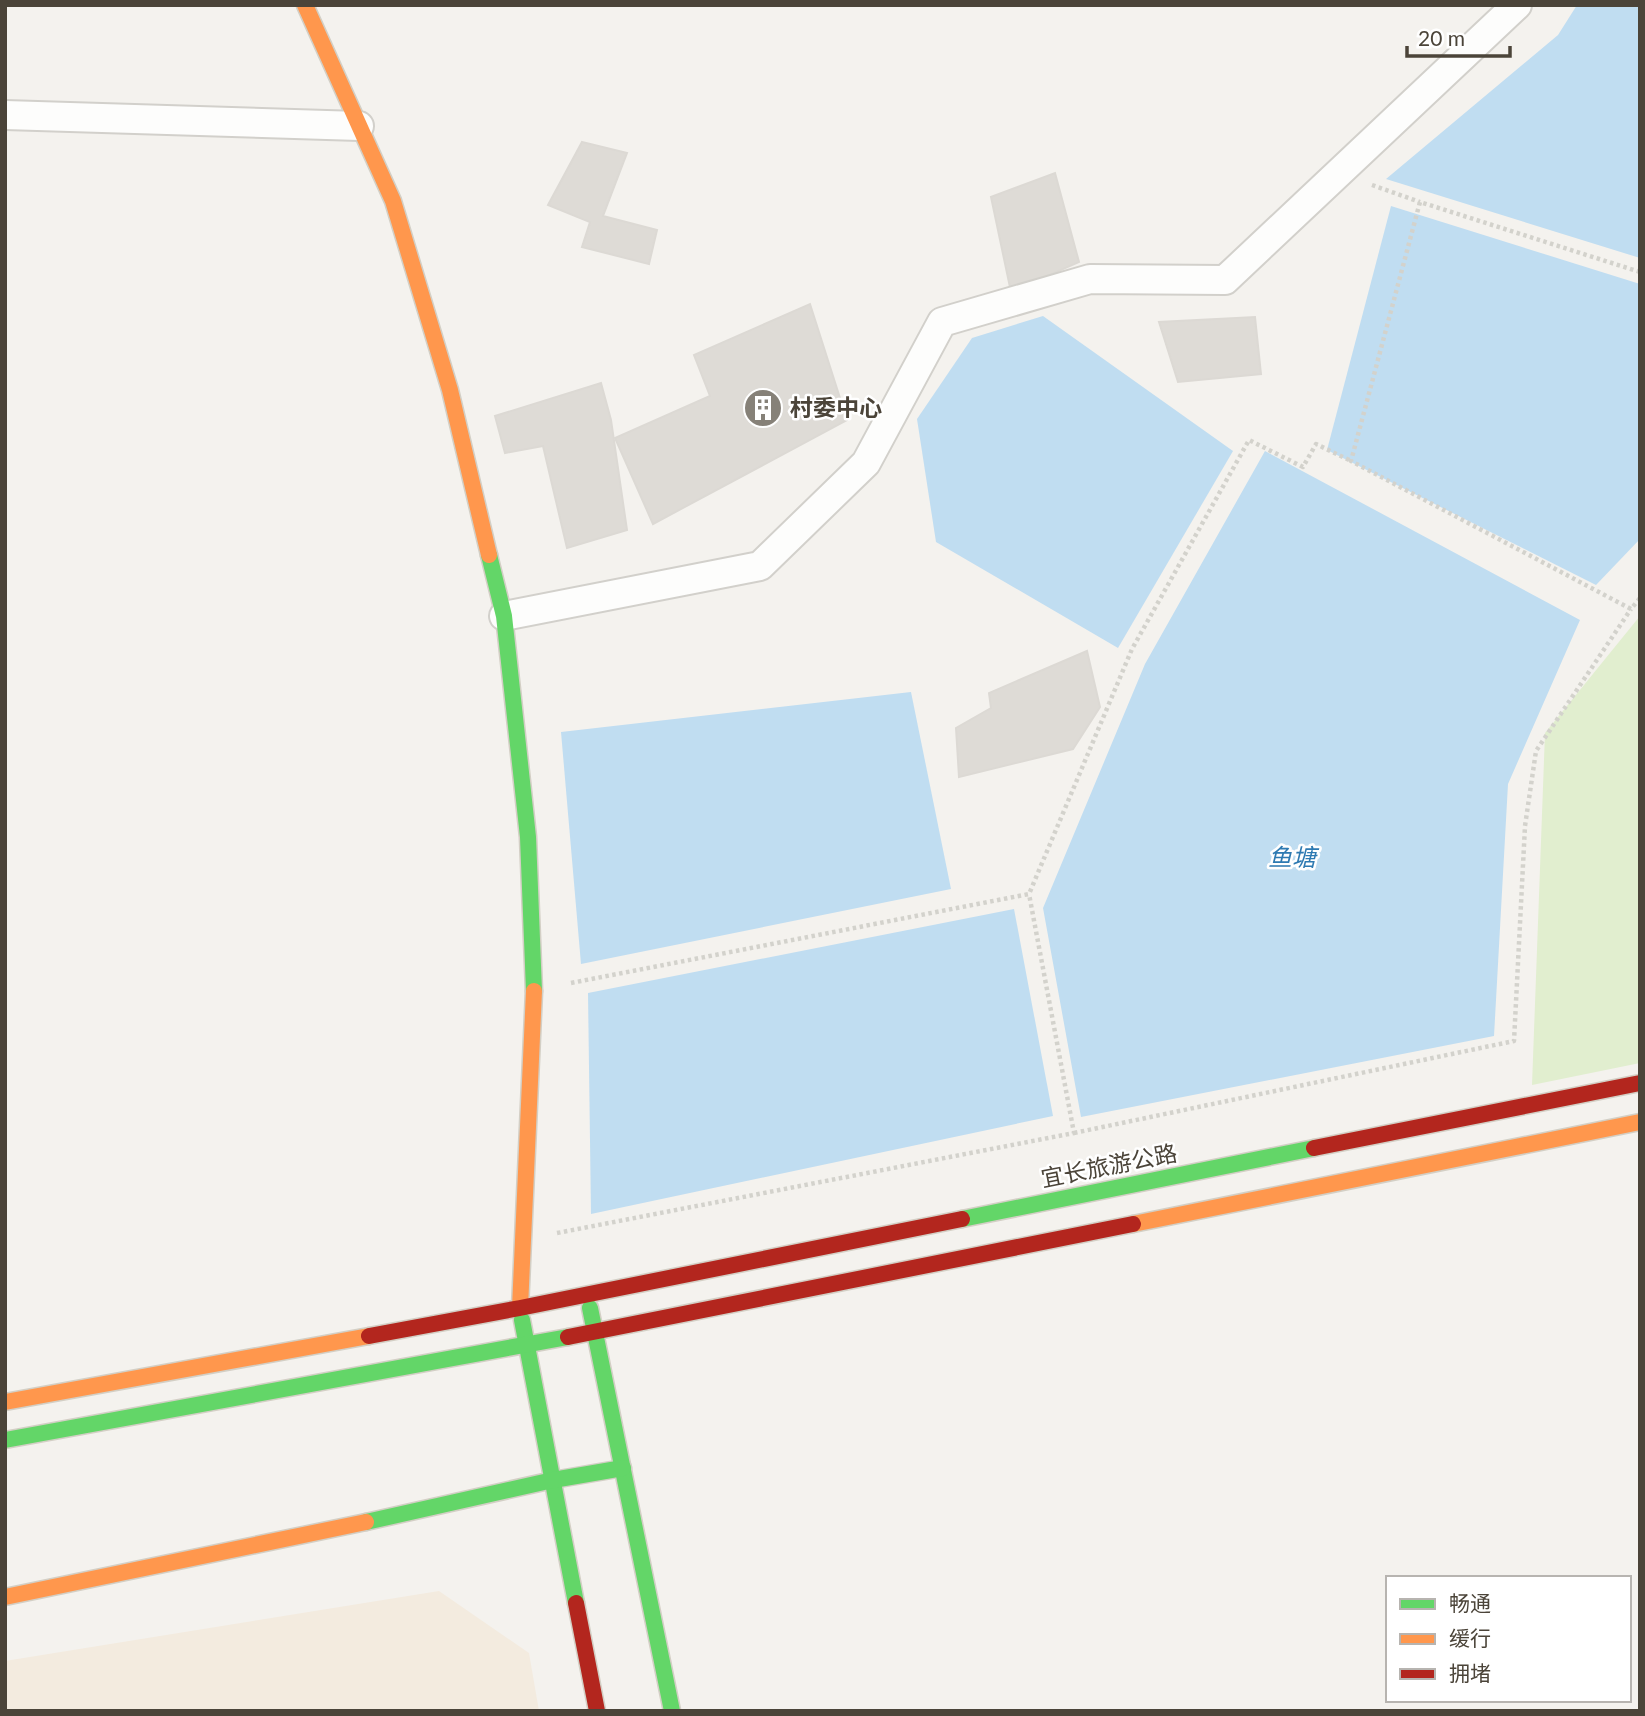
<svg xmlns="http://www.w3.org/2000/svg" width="1645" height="1716" viewBox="0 0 1645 1716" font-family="Lato,'Noto Sans SC',sans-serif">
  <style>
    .commercial { fill: #f3ebdf }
    .green { fill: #e1eecf }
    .water { fill: #c0ddf1 }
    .building { fill: #dedbd6; stroke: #dcd9d4; stroke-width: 2 }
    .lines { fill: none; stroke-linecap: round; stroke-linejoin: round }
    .street-casing { stroke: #d2d0cb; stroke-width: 32 }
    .fast-casing { stroke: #d3cfc5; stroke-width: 19 }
    .slow-casing { stroke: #d3cfc5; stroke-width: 19 }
    .jam-casing { stroke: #d3cfc5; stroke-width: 19 }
    .path { stroke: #d3d2cc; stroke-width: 4.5; stroke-dasharray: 3.5 3.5; stroke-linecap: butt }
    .street { stroke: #fdfdfc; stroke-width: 28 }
    .fast { stroke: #63d668; stroke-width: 16 }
    .slow { stroke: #ff974d; stroke-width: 16 }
    .jam { stroke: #b3261e; stroke-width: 16 }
    .labels { text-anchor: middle; stroke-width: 5; stroke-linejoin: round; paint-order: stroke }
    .poi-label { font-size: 23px; font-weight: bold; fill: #4b4439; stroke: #fff; text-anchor: start }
    .street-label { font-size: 23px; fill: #4b4439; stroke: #fff }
    .water-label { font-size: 24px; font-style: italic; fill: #2e7ab2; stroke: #fff }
  </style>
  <rect width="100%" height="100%" fill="#f4f2ee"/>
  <polygon class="commercial" points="439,1591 529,1653 539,1711 5,1711 5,1661"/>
  <polygon class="green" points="1640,616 1640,1063 1532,1085 1545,733"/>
  <g class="water">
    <polygon points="1577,5 1640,5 1640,258 1386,179 1558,35"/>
    <polygon points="1391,206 1640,284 1640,539 1596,585 1327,450"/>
    <polygon points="1043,316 1233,451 1118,648 936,542 917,419 972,338"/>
    <polygon points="1265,451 1580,620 1508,784 1494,1036 1081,1117 1043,908 1145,664"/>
    <polygon points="911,692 951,889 581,964 561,732"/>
    <polygon points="1014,909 1053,1116 591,1214 588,993"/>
  </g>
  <g class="building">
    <polygon points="582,142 627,153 603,216 657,230 649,264 582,247 590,222 548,205"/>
    <polygon points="1055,173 1079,262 1011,292 991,197"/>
    <polygon points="810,304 847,420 653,524 615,438 710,396 694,355"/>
    <polygon points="1255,317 1261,374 1178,382 1159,322"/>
    <polygon points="601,383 611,420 627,530 567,548 543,446 505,453 495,416"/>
    <polygon points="1087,651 1100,707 1073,749 959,777 956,728 991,708 989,693"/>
  </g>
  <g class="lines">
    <defs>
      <g id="street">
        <polyline points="5,115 359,126"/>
        <polyline points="504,616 760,566 866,463 942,322 1090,279 1225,280 1517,5"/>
      </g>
      <g id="fast">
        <polyline points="489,555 504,616 528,837 534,991"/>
        <polyline points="962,1219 1314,1148"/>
        <polyline points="590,1308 672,1711"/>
        <polyline points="522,1320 576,1603"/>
        <polyline points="5,1440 568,1337"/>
        <polyline points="366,1522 553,1480 623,1468"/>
      </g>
      <g id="slow">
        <polyline points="305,5 393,201 450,390 489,555"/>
        <polyline points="1133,1224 1640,1122"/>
        <polyline points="520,1308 534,991"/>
        <polyline points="5,1402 369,1336"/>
        <polyline points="5,1597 366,1522"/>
      </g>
      <g id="jam">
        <polyline points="1314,1148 1640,1083"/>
        <polyline points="369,1336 520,1308 962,1219"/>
        <polyline points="568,1337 1133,1224"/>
        <polyline points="576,1603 597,1711"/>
      </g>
    </defs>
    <use href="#street" class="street-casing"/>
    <use href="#fast" class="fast-casing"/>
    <use href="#slow" class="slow-casing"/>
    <use href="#jam" class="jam-casing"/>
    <g class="path">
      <polyline points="1372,185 1420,202"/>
      <polyline points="1640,272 1420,202 1351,461 1631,609 1640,598"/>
      <polyline points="571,983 1029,894 1132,649 1249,440 1303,467 1316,444 1351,461"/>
      <polyline points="1074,1133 1514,1041 1525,826 1536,751 1631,609"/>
      <polyline points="557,1233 1074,1133 1029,894"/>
    </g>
    <use href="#street" class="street"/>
    <use href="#fast" class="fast"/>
    <use href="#slow" class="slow"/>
    <use href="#jam" class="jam"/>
  </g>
  <defs>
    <symbol id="building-disc" viewBox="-11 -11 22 22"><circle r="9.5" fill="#868178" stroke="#fff"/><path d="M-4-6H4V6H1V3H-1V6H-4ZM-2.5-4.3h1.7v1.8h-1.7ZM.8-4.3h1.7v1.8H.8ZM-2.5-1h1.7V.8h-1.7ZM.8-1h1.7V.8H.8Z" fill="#fff"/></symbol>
  </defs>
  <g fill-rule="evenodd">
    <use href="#building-disc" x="741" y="386" width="44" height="44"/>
  </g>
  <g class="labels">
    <g class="poi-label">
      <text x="790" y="416">村委中心</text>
    </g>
    <g class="street-label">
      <text transform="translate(1109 1166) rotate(-11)" y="8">宜长旅游公路</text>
    </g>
    <g class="water-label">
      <text x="1292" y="866">鱼塘</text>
    </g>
  </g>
  <rect width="1645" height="1716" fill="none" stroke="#4b4439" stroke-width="14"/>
  <rect x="1386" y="1576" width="245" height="126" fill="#ffffff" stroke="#b7b4b0" stroke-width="2"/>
  <rect x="1400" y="1599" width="35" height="10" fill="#63d668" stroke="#b7b4b0" stroke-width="2"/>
  <text x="1449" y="1611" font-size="21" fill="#4b4439">畅通</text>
  <rect x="1400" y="1634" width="35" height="10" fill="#ff974d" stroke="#b7b4b0" stroke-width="2"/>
  <text x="1449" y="1646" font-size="21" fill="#4b4439">缓行</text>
  <rect x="1400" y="1669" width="35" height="10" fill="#b3261e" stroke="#b7b4b0" stroke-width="2"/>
  <text x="1449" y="1681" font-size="21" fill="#4b4439">拥堵</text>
  <path d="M1407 46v10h103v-10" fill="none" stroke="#4b4439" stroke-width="3.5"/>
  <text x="1418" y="46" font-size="21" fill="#4b4439" stroke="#ffffff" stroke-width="5" paint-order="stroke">20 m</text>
</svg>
